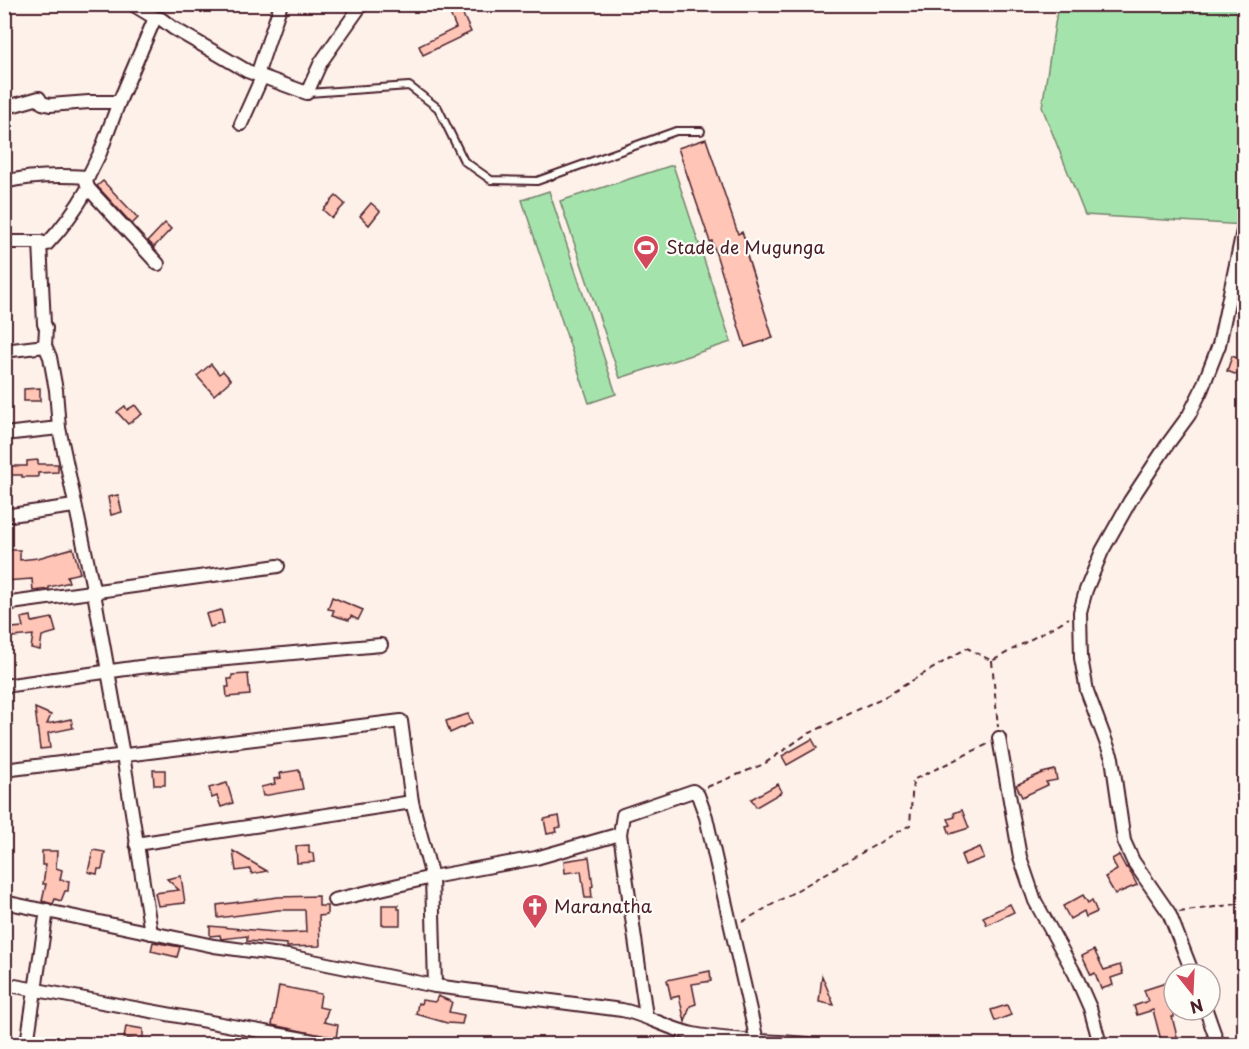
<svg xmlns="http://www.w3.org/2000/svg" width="1249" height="1049" viewBox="0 0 1249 1049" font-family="'Playpen Sans',sans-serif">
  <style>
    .green { fill: #a4e4ac; stroke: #77826c; stroke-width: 1.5 }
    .building { fill: #ffc5b6; stroke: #4a1f2b; stroke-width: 1.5 }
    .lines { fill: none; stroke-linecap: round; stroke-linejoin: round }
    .service-casing { stroke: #4a1f2b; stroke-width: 10 }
    .minor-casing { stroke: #4a1f2b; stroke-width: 16 }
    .path { stroke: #4a1f2b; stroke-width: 2; stroke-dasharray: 6 4.5; stroke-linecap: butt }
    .service { stroke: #fdfcf7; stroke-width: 6 }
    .minor { stroke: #fdfcf7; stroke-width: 12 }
    .labels { text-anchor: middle; stroke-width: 4.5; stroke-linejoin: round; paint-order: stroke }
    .poi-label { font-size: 18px; fill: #4a1f2b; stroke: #fdfcf7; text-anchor: start }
  </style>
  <rect width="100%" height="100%" fill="#fdf1ea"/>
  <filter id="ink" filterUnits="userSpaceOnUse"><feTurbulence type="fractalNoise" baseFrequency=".0167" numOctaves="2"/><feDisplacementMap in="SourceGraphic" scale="12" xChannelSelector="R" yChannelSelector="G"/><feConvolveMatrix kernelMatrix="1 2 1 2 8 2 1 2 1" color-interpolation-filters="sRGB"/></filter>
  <g filter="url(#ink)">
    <g class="green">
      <polygon points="1058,5 1244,5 1244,225 1085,215 1042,107"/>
      <polygon points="673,165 731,342 620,378 560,201"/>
      <polygon points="549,191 616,394 589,403 522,200"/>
    </g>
    <g class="building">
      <polygon points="446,4 458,4 471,32 423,55 419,46 456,28"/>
      <polygon points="706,139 738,234 742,232 747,245 744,246 773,338 745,347 712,241 710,242 678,148"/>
      <polygon points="103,181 138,218 132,224 97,186"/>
      <polygon points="336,196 345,204 332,218 323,210"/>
      <polygon points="371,203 380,211 369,225 360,216"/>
      <polygon points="165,223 171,229 154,247 148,241"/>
      <polygon points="1232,356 1245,361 1245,378 1227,371"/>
      <polygon points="211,364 219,374 223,371 231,380 214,395 197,376"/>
      <polygon points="40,388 40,401 24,401 24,389"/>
      <polygon points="135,405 142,414 128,424 117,412 125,406 127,410"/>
      <polygon points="38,460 38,464 58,464 58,472 38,473 38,477 22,477 22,475 4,475 4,466 27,466 27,461"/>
      <polygon points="118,495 122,512 111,515 108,497"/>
      <polygon points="73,548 80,573 67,576 69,582 66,583 49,587 49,589 33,591 32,579 4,581 4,550 20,550 20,560 38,558"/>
      <polygon points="332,597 363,610 358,620 351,616 349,620 332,615 334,610 328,609"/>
      <polygon points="221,610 224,623 210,627 206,614"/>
      <polygon points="31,616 32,622 52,618 56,632 42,636 40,650 31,648 33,635 13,637 12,628 23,627 21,618"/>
      <polygon points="248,674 250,695 227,697 226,687 229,687 228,679 232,679 232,675"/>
      <polygon points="35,708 51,715 47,724 71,719 73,728 48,733 50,748 40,749"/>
      <polygon points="468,714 472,723 450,733 446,721"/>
      <polygon points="812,739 817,748 787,765 782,756"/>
      <polygon points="153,770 165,770 165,785 154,785"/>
      <polygon points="299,770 303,789 263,796 261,787 275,784 274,779 281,778 280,773"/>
      <polygon points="1055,770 1057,780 1046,782 1048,785 1022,797 1016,785 1042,773"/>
      <polygon points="227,783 233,803 221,807 217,796 212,798 209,788"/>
      <polygon points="778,784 782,792 756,807 751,799"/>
      <polygon points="962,810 969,828 950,834 947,826 951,825 948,819 955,817 954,813"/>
      <polygon points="559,816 561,827 556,828 557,832 547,834 544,819"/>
      <polygon points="309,845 309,853 313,853 314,862 297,863 296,846"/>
      <polygon points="980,847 984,858 965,865 961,855"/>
      <polygon points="93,850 105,852 102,869 98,869 97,874 88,872"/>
      <polygon points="42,851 57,851 56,868 62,870 60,880 69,881 68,891 65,891 61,901 55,899 53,904 42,901 46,884 43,884 46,865 42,865"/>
      <polygon points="233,851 248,860 267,871 252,874 250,869 236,871"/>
      <polygon points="1119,855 1126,868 1127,867 1132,875 1137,885 1115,894 1105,877 1117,870 1112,859"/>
      <polygon points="589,857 593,886 591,887 592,898 585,898 581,871 565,873 564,861"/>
      <polygon points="181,876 185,903 158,906 155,893 179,890 167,879"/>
      <polygon points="1083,895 1088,903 1092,900 1097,912 1086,917 1084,911 1070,919 1063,906"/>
      <polygon points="319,896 319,906 327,906 327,915 319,916 320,946 287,947 287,944 247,941 247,936 221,939 220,935 210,936 210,926 286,933 306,932 305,910 278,910 218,918 217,905 278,897"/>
      <polygon points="1010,904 1014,912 987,925 983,917"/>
      <polygon points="382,905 398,905 398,909 400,909 400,925 382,925"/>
      <polygon points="153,942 180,947 177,957 151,951"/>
      <polygon points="1094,950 1104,970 1120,965 1123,974 1111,978 1113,985 1101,989 1095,973 1091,975 1082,956"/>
      <polygon points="710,971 711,981 692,984 696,1004 690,1006 685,1022 679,996 671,998 667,980"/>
      <polygon points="822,976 834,1005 819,1002"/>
      <polygon points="1169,982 1174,997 1174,1017 1172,1017 1179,1044 1162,1044 1153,1010 1137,1015 1134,1006 1148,1001 1144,990"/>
      <polygon points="279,986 321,994 319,1007 328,1009 324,1022 338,1025 336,1038 272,1025"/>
      <polygon points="438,996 452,1002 449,1012 464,1015 462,1024 447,1023 416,1014 418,1003 421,1004 422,1000 435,1002"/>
      <polygon points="1007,1005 1011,1015 995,1021 991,1010"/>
      <polygon points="126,1026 143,1029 143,1041 124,1038"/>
    </g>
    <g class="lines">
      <defs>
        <polyline id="service" points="308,93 409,86 438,108 464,161 491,180 537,181 676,131 701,131"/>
        <g id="minor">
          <polyline points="132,4 155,18 161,19 173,28 247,71 307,93 321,62 362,4"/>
          <polyline points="257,75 281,4"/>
          <polyline points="4,108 39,98 42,103 50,105 89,102 119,102"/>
          <polyline points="241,124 262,77"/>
          <path d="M4,182C32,175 59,175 88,177"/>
          <polyline points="88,188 158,264"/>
          <path d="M4,242H40L47,244C63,227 76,209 88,188L86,181L100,153L119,102L155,18"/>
          <polyline points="40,242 44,324 46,328 45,346 50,357 56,390 59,428 94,593 123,755 151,933"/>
          <polyline points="4,351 45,346"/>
          <polyline points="4,434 59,428"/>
          <polyline points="4,516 74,506"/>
          <polyline points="4,604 278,566"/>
          <polyline points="4,686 140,667 381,645"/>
          <polyline points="999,738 1020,857 1035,901 1075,974 1090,1008 1100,1044"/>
          <polyline points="4,770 401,721 412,802 432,877 435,986"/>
          <polyline points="136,844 412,802"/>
          <polyline points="334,900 432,877 536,858 620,834"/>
          <path d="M4,902L214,946L288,956L435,986L622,1010C647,1015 668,1029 693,1034C731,1041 771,1041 809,1044"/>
          <polyline points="1193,974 1169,913 1133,861 1124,841 1112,758 1087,691 1081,658 1080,612 1086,590 1102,551 1130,501 1167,445 1189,415 1201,391 1219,345 1244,226"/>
          <polyline points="4,984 330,1044"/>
          <polyline points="1206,1010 1218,1044"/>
          <polyline points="646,1016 620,834 623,815 693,791 698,795 706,817 757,1041"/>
          <polyline points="27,1044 47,910"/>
        </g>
      </defs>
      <use href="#service" class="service-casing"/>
      <use href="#minor" class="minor-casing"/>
      <g class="path">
        <polyline points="992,661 998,727"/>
        <polyline points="707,787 764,764 804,736 888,695 967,648 992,661 1069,618"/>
        <polyline points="1179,912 1244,903"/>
        <polyline points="742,922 910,825 913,780 988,744"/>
      </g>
      <use href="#service" class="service"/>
      <use href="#minor" class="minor"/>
    </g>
  </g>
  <defs>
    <symbol id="stadium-pin" viewBox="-11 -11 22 30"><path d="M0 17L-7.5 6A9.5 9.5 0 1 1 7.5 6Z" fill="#d1495b" stroke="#fdfcf7"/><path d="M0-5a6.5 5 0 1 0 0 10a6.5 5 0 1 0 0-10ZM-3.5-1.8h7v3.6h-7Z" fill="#fff"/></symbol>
    <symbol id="church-pin" viewBox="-11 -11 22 30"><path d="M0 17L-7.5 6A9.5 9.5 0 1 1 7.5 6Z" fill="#d1495b" stroke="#fdfcf7"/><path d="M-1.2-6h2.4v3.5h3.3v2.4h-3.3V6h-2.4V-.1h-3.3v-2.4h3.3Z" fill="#fff"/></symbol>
  </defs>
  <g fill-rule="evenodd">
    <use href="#stadium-pin" x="631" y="233" width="30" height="40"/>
    <use href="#church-pin" x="520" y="892" width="30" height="40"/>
  </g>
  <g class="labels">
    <g class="poi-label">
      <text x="666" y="254">Stade de Mugunga</text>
      <text x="554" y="913">Maranatha</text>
    </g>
  </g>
  <rect width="1249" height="1049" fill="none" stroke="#fdfcf7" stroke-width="24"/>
  <rect x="12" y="12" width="1225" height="1025" fill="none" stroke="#4a1f2b" stroke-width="2" filter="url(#ink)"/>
  <g transform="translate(1192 992) rotate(162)"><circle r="28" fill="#fdfcf7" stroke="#b5a4a5" stroke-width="1.5"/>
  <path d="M0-4.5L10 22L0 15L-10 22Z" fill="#d1495b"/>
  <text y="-9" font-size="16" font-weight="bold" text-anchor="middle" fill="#4a1f2b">N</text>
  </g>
</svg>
